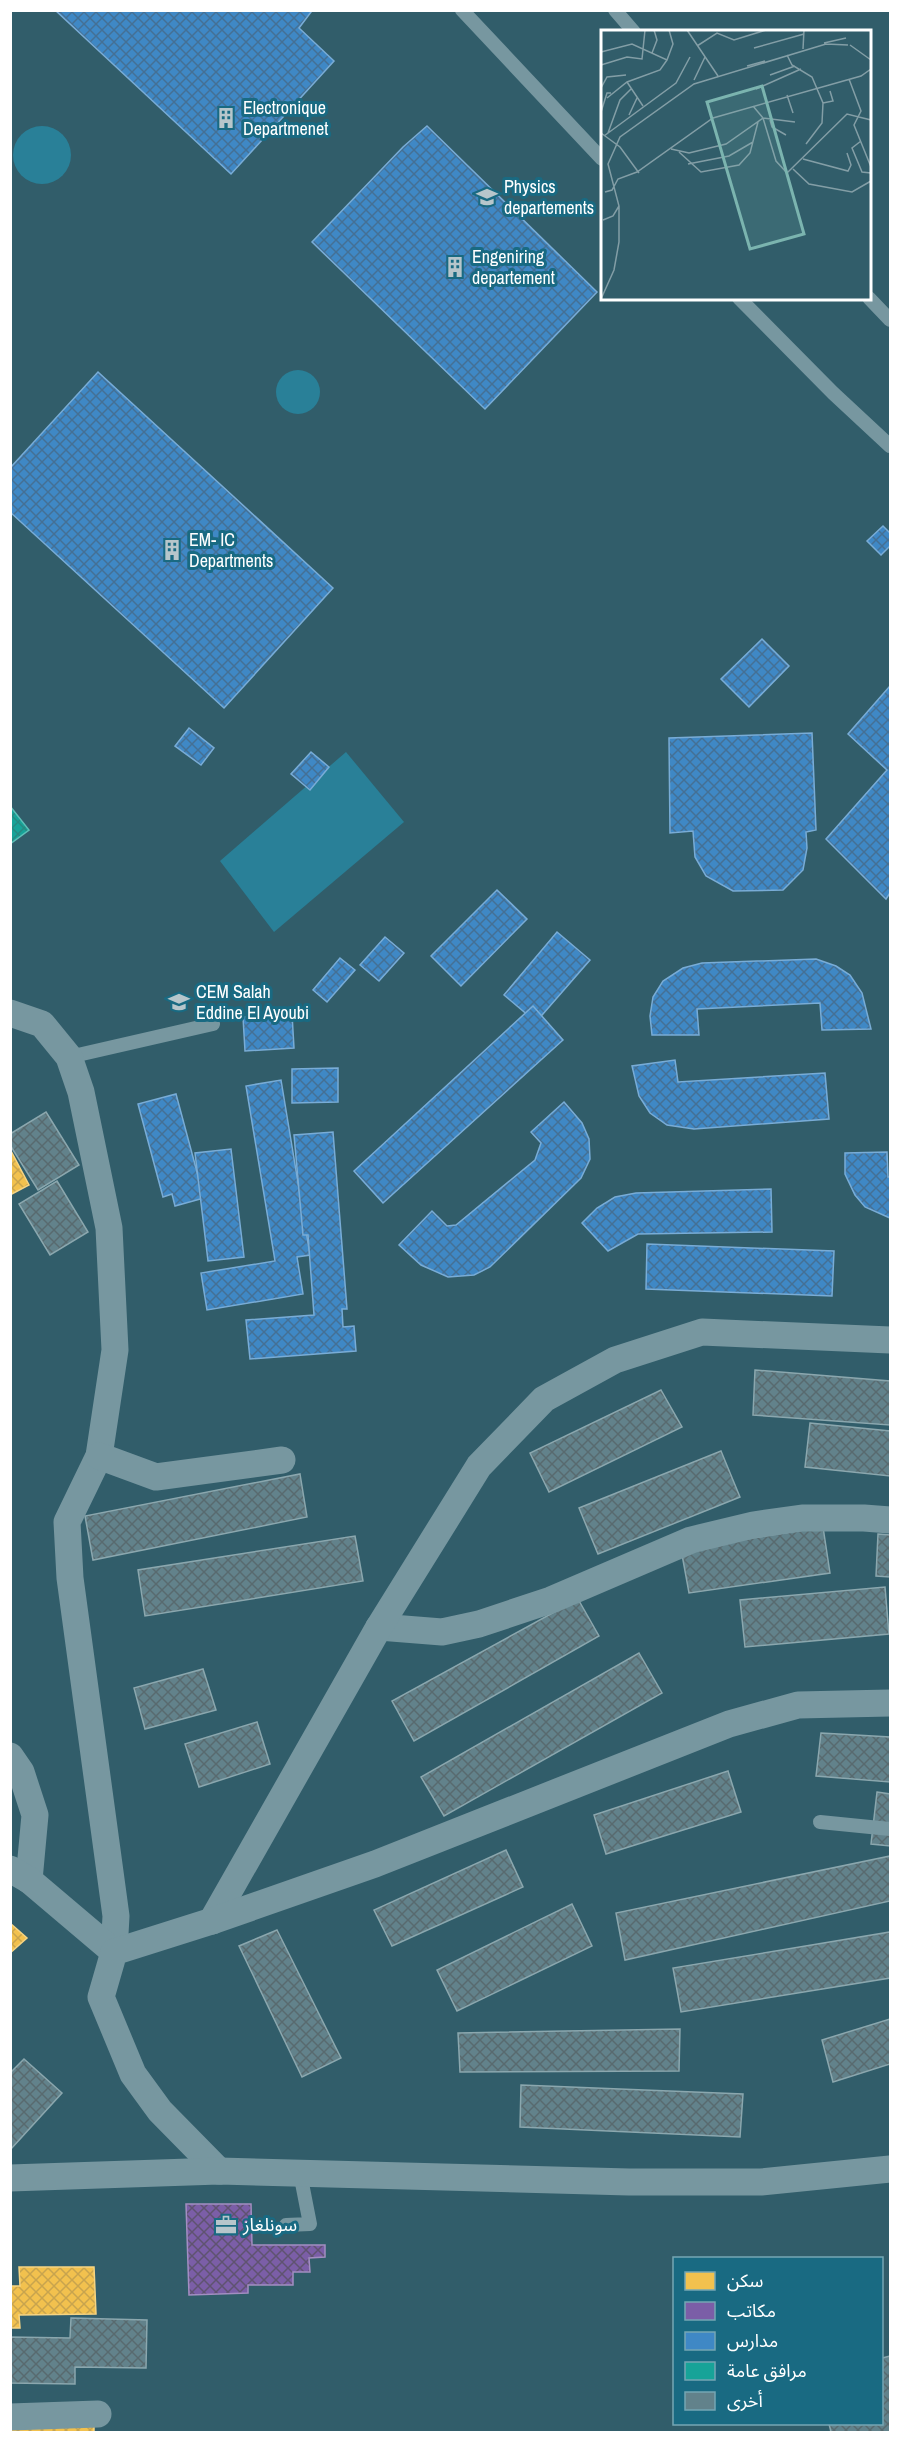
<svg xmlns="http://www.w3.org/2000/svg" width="901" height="2443" viewBox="0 0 901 2443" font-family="'Archivo Narrow','Noto Sans Arabic',sans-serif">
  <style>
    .grass { fill: #298098 }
    .homes { fill: url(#homes-cross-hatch); stroke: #f6d483; stroke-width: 1.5 }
    .offices { fill: url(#offices-cross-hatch); stroke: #a38ec1; stroke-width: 1.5 }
    .schools { fill: url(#schools-cross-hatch); stroke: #79acd6; stroke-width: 1.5 }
    .public { fill: url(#public-cross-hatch); stroke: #5dbfb7; stroke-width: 1.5 }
    .building { fill: url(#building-cross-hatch); stroke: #8ba7ae; stroke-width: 1.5 }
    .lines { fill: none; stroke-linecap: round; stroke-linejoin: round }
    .lane { stroke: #7797a0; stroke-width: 14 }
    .street { stroke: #7797a0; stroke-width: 27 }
    .labels { text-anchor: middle; stroke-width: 6; stroke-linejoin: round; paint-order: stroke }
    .poi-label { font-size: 18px; fill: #fff; stroke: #196a82; text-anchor: start }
    .inset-road { fill: none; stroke: #839ea6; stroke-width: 1.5 }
    .view { fill: #7bb4af; fill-opacity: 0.15; stroke: #7bb4af; stroke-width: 3 }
    .inset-edge { fill: none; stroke: #fff; stroke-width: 3 }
  </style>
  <defs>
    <pattern id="homes-cross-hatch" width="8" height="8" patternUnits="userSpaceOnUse" patternTransform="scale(1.5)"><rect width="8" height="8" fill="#f2c14e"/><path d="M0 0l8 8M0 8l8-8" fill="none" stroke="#c8a44e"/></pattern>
    <pattern id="offices-cross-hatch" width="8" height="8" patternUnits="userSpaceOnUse" patternTransform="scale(1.5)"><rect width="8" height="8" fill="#7b5ea7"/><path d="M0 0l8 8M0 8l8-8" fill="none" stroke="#5f5370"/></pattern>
    <pattern id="schools-cross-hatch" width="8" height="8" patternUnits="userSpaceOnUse" patternTransform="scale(1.5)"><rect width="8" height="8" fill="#3f88c5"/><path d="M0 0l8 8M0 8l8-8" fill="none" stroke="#447095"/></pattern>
    <pattern id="public-cross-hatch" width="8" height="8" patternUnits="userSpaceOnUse" patternTransform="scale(1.5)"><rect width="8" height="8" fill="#17a398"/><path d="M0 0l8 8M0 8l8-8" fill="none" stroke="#278981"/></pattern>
    <pattern id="building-cross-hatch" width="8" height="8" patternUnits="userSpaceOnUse" patternTransform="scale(1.5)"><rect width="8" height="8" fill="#62828b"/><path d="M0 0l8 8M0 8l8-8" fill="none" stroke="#586a6f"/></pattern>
  </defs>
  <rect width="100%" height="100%" fill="#315d6a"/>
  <g class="grass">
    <circle cx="42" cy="155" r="29"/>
    <circle cx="298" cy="392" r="22"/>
    <polygon points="346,752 404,822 274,932 220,861"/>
  </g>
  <g class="homes">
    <polygon points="10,1149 29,1185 10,1195"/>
    <polygon points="10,1923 27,1938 10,1953"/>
    <polygon points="19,2267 94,2267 96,2314 19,2315 20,2328 10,2328 10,2286 20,2286"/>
    <polygon points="94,2421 94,2432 10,2432 10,2422"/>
  </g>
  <polygon class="offices" points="186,2204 251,2204 252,2245 325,2245 325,2257 309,2258 310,2272 293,2272 293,2285 248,2285 248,2293 189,2295"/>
  <g class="schools">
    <polygon points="55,10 309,10 311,12 299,28 334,61 231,174"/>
    <polygon points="427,126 597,292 485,409 312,242 403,147"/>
    <polygon points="98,372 333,588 224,708 10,512 10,468"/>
    <polygon points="883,526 890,533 890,546 881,555 867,541"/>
    <polygon points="762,639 789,666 749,707 721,679"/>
    <polygon points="890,686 890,893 886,899 826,839 887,770 848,734"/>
    <polygon points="189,728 214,748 201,765 175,746"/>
    <polygon points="812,733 816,830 806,832 807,848 803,870 783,890 733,891 706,876 695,857 693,831 670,833 669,738"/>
    <polygon points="311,752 329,767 310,790 291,774"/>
    <polygon points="497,890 527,919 461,986 431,956"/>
    <polygon points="557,932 590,960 536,1022 504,995"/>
    <polygon points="385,937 404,953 379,981 360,965"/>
    <polygon points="340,958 355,970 327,1002 313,990"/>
    <polygon points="816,959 836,966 850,975 862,993 871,1029 822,1030 820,1003 697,1009 699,1035 652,1035 650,1016 653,997 663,981 683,968 702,963"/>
    <polygon points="533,1006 563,1040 383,1203 354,1171"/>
    <polygon points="292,1014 294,1048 245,1051 243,1017"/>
    <polygon points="675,1060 678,1082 825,1073 829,1119 694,1129 667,1125 650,1113 639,1096 632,1066"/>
    <polygon points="338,1068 338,1102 292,1103 292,1069"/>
    <polygon points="281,1080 310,1255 297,1257 303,1294 207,1310 201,1273 275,1261 246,1086"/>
    <polygon points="176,1094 204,1198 175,1206 172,1194 163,1197 138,1104"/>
    <polygon points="564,1102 582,1123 589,1139 590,1159 581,1178 490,1267 474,1275 448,1277 421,1265 399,1245 432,1211 447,1226 456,1225 535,1160 541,1143 531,1132"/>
    <polygon points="333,1132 347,1309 342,1309 343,1327 354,1326 356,1351 250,1359 246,1320 314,1315 308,1235 303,1235 294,1135"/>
    <polygon points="231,1149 244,1257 208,1261 195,1153"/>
    <polygon points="887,1152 888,1177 890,1177 890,1218 865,1207 855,1195 845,1174 845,1153"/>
    <polygon points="771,1189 772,1232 638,1234 608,1251 582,1223 597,1208 615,1197 636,1193"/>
    <polygon points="647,1244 834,1251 832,1296 646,1289"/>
  </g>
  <polygon class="public" points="10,806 29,830 10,844"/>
  <g class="building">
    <polygon points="46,1112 79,1165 38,1190 10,1145 10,1134"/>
    <polygon points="57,1181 88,1232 50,1255 19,1204"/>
    <polygon points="755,1370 890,1381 890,1425 753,1415"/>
    <polygon points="661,1390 682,1427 549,1492 530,1453"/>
    <polygon points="810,1423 890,1431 890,1476 805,1467"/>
    <polygon points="721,1451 740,1497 598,1554 579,1508"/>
    <polygon points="300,1474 307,1517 93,1560 85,1516"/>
    <polygon points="823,1527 830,1573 689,1593 681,1549"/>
    <polygon points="878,1534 890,1535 890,1577 876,1576"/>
    <polygon points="355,1536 363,1581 145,1616 138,1570"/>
    <polygon points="885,1587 889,1634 745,1647 740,1600"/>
    <polygon points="578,1599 599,1636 414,1741 392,1701"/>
    <polygon points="639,1653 662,1693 444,1816 421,1777"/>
    <polygon points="203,1669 216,1710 145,1729 134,1688"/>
    <polygon points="257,1722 270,1764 199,1787 185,1744"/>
    <polygon points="821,1733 890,1737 890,1782 816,1776"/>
    <polygon points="728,1771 741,1812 606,1854 594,1815"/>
    <polygon points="877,1792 890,1794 890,1846 871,1844"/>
    <polygon points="506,1850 523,1887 392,1946 374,1910"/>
    <polygon points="890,1856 890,1901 625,1960 616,1913"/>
    <polygon points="572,1904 592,1946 457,2011 437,1970"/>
    <polygon points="277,1930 341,2058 302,2077 239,1946"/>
    <polygon points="890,1932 890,1978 681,2012 673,1968"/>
    <polygon points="890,2019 890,2064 833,2082 822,2040"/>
    <polygon points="680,2029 679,2071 460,2072 458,2033"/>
    <polygon points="24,2059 62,2093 10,2150 10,2073"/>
    <polygon points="521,2085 743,2094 740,2137 520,2127"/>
    <polygon points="71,2318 147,2320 146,2368 75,2367 75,2384 10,2383 10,2337 70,2338"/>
    <polygon points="890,2356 890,2432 831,2432 829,2424 882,2424 882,2358"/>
  </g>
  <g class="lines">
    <g class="lane">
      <polyline points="462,10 602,159"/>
      <polyline points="615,10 634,32"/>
      <polyline points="739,298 833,393 890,446"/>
      <polyline points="869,298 890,320"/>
      <polyline points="69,1057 213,1024"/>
      <polyline points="820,1822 890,1829"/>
      <polyline points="286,2225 310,2224 300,2173"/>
    </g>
    <g class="street">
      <polyline points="10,1013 42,1024 69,1057 81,1092 109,1228 115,1350 99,1456 67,1522 70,1578 116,1916 114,1952"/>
      <polyline points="99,1456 156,1477 282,1460"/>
      <polyline points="379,1627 442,1632 479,1624 551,1600 691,1540 753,1525 802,1518 864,1518 890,1520"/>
      <polyline points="10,1756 21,1772 35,1815 29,1880"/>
      <polyline points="10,1869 29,1880 114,1952"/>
      <polyline points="212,1921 379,1627 479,1466 544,1399 615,1360 702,1332 890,1340"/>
      <polyline points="219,2171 160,2111 133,2074 101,1997 114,1952 212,1921 375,1864 729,1724 798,1705 890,1703"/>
      <polyline points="10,2178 219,2171 629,2182 761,2182 890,2169"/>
      <polyline points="10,2417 98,2414"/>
    </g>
  </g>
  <defs>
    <symbol id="building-bare" viewBox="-9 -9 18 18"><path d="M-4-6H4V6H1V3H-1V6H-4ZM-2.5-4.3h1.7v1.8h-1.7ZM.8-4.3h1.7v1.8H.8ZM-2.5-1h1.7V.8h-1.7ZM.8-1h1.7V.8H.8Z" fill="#b7c6cb" stroke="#196a82" stroke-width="2.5" paint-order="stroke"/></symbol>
    <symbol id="university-bare" viewBox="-9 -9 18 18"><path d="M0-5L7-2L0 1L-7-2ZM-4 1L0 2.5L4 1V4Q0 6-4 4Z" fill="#b7c6cb" stroke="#196a82" stroke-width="2.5" paint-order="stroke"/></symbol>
    <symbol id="school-bare" viewBox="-9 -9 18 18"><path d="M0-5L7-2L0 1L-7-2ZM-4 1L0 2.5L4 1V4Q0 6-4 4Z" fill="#b7c6cb" stroke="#196a82" stroke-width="2.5" paint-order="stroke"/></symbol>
    <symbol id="office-bare" viewBox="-9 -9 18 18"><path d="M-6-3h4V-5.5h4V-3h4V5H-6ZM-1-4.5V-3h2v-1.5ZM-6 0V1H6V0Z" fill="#b7c6cb" stroke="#196a82" stroke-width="2.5" paint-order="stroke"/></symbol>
  </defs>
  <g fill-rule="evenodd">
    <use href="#building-bare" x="211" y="103" width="30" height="30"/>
    <use href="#university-bare" x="472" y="182" width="30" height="30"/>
    <use href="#building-bare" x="440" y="252" width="30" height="30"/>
    <use href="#building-bare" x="157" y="535" width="30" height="30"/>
    <use href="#school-bare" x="164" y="987" width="30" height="30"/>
    <use href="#office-bare" x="211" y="2210" width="30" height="30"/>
  </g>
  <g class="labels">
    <g class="poi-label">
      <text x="243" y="114">Electronique<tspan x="243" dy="21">Departmenet</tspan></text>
      <text x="504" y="193">Physics<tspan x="504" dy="21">departements</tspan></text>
      <text x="472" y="263">Engeniring<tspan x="472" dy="21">departement</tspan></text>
      <text x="189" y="546">EM- IC<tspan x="189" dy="21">Departments</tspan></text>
      <text x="196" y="998">CEM Salah<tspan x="196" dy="21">Eddine El Ayoubi</tspan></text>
      <text x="243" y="2231">سونلغاز</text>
    </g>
  </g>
  <g transform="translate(601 30)">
    <rect width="270" height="270" fill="#315d6a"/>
    <path class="inset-road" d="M86,0L117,46M223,13L245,8M249,15L270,30M96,16L116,3L133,10L165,0M153,18L203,4M202,19L203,0M0,22L31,14L66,30L72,14L68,0M51,23L56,10L53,0M186,25L191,35L211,47L222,73L221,93L205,114M0,35L26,27L41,29L44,0M146,36L164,31M169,45L194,36M248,49L260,81L253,95L270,137M93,50L104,27M26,52L42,76M0,58L6,47L25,45M155,59L200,39M186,65L192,83M6,68L26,52L59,40L66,30M222,73L232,71L229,61M0,82L6,63H10M28,85L36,68M162,88L175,131L186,143L246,84L270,90M162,88L194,92M169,90L171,97L185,105M0,103L19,117L38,143M7,103L19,70L30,59M3,106L75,53L89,27M260,111L251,118L261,142L270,143M70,119L88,123L125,114L162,88L152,76M78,122L100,142L138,135L149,123L157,92M202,129L247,141L250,135L246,123M87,134L128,126L152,112M192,139L208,154L251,162L270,151M4,162L11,160L17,149L36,142L112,88L260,46L270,39M2,190L12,186L18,176M0,269L13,240L18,212V176L7,134L19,107L93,54L225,14L247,15"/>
    <path class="view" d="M161,56L203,204L149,219L106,72Z"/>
    <rect width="270" height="270" class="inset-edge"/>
  </g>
  <rect width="901" height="2443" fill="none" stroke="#ffffff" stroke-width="24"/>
  <rect x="673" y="2257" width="210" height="168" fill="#196a82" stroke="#75a6b4" stroke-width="1.5"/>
  <rect x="685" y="2272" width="30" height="18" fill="#f2c14e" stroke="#75a6b4" stroke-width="1.5"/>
  <text x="727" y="2287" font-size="18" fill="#ffffff">سكن</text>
  <rect x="685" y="2302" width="30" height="18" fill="#7b5ea7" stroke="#75a6b4" stroke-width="1.5"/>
  <text x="727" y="2317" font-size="18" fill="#ffffff">مكاتب</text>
  <rect x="685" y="2332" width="30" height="18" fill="#3f88c5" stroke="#75a6b4" stroke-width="1.5"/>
  <text x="727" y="2347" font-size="18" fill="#ffffff">مدارس</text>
  <rect x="685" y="2362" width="30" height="18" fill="#17a398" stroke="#75a6b4" stroke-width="1.5"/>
  <text x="727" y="2377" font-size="18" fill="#ffffff">مرافق عامة</text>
  <rect x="685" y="2392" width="30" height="18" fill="#62828b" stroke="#75a6b4" stroke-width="1.5"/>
  <text x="727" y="2407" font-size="18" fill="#ffffff">أخرى</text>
</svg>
